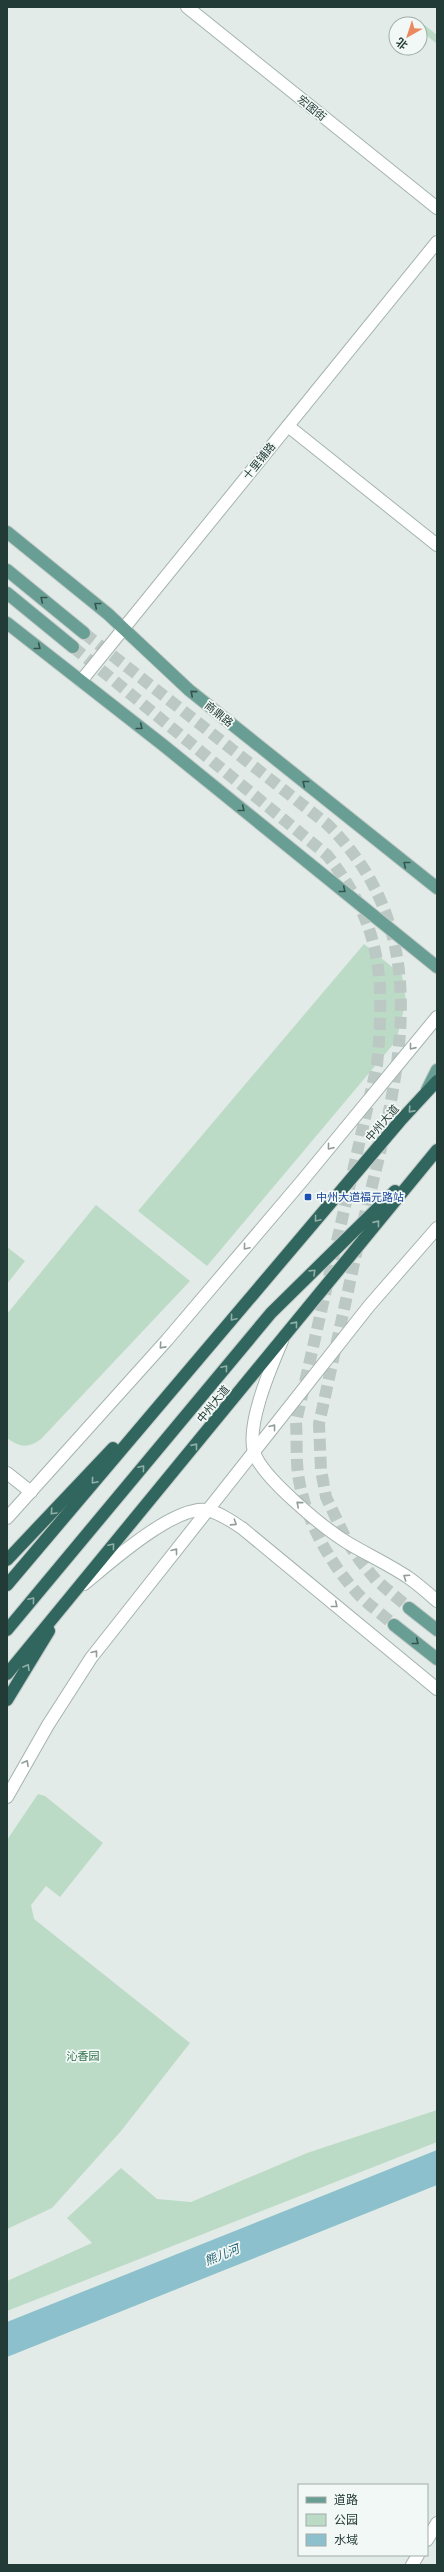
<svg xmlns="http://www.w3.org/2000/svg" width="444" height="2572" viewBox="0 0 444 2572" font-family="Commissioner,'Noto Sans SC',sans-serif">
  <style>
    .green { fill: #bcdbc6 }
    .water { fill: #8cc0cd }
    .lines { fill: none; stroke-linecap: round; stroke-linejoin: round }
    .major-tunnel { stroke: #bcc8c4; stroke-width: 12; stroke-dasharray: 12 6; stroke-linecap: butt }
    .minor-casing { stroke: #a5b3ae; stroke-width: 14 }
    .major-casing { stroke: #c1c8c7; stroke-width: 14 }
    .highway-casing { stroke: #c1c8c7; stroke-width: 14 }
    .minor { stroke: #fff; stroke-width: 12 }
    .major { stroke: #689e93; stroke-width: 12 }
    .highway { stroke: #30665d; stroke-width: 12 }
    .oneway { stroke: #34544d }
    .oneway2 { stroke: #919d9a }
    .oneway3 { stroke: #91afa9 }
    .transit-dot { fill: #1a4fb4; stroke: #f2f8f5; stroke-width: 1.5 }
    .labels { text-anchor: middle; stroke-width: 3.5; stroke-linejoin: round; paint-order: stroke }
    .street-label { font-size: 11px; fill: #233b36; stroke: #f2f8f5 }
    .transit-label { font-size: 11px; fill: #164399; stroke: #f2f8f5; text-anchor: start }
    .park-label { font-size: 11px; fill: #2f704b; stroke: #f2f8f5 }
    .water-label { font-size: 12px; font-style: italic; fill: #206274; stroke: #f2f8f5 }
  </style>
  <rect width="100%" height="100%" fill="#e2ebe7"/>
  <g class="green">
    <polygon points="422,23 437,35 437,44 420,30"/>
    <polygon points="364,944 402,975 406,1001 396,1041 207,1266 138,1211"/>
    <path d="M96,1205L190,1281L41,1439C28,1449 19,1447 7,1438V1314Z"/>
    <polygon points="7,1247 25,1261 7,1284"/>
    <polygon points="38,1794 45,1796 103,1843 60,1897 46,1886 31,1905 34,1919 190,2043 121,2131 52,2208 7,2229 7,1840"/>
    <polygon points="437,2110 437,2142 7,2311 7,2281 92,2243 67,2218 121,2168 157,2199 191,2202 307,2153"/>
  </g>
  <polygon class="water" points="437,2150 437,2185 7,2357 7,2322"/>
  <g class="lines">
    <g class="major-tunnel">
      <path d="M84,633L327,824C444,938 395,1088 362,1227"/>
      <path d="M73,647L327,855C382,925 385,978 377,1065L296,1422C297,1439 296,1457 298,1474C304,1517 329,1563 359,1595C370,1606 383,1615 394,1625"/>
      <polyline points="358,1245 319,1424 321,1470 326,1497 348,1543 361,1562 376,1580 409,1608"/>
    </g>
    <defs>
      <g id="minor">
        <polyline points="187,7 437,208"/>
        <polyline points="288,426 437,545"/>
        <polyline points="81,681 437,242"/>
        <path d="M282,1341C271,1367 246,1424 254,1452C261,1477 325,1529 348,1543C368,1555 390,1565 409,1578C419,1585 428,1593 437,1601"/>
        <polyline points="7,1473 31,1492"/>
        <polyline points="7,1518 167,1340 302,1181 437,1017"/>
        <path d="M84,1584C110,1563 173,1506 206,1510C219,1512 231,1521 242,1528L437,1689"/>
        <polyline points="7,1797 48,1725 91,1658 369,1306 437,1228"/>
        <polyline points="427,2540 437,2523"/>
        <polyline points="412,2565 418,2555"/>
      </g>
      <g id="major">
        <polyline points="7,532 108,614 189,690 437,888"/>
        <polyline points="7,570 84,633"/>
        <polyline points="7,593 73,647"/>
        <polyline points="7,623 163,745 437,967"/>
        <polyline points="427,1090 437,1070"/>
        <polyline points="409,1608 437,1630"/>
        <polyline points="394,1625 437,1659"/>
      </g>
      <g id="highway">
        <polyline points="7,1560 113,1448"/>
        <polyline points="7,1585 400,1121 437,1081"/>
        <polyline points="7,1630 271,1313 395,1191"/>
        <polyline points="7,1674 437,1150"/>
        <polyline points="7,1700 49,1631"/>
      </g>
    </defs>
    <use href="#minor" class="minor-casing"/>
    <use href="#major" class="major-casing"/>
    <use href="#highway" class="highway-casing"/>
    <use href="#minor" class="minor"/>
    <use href="#major" class="major"/>
    <use href="#highway" class="highway"/>
  </g>
  <defs><path id="oneway-chevron" d="M-2-3.5L2.5 0L-2 3.5" fill="none" stroke-width="1.6" stroke-linecap="round" stroke-linejoin="round"/></defs>
  <g class="oneway">
    <use href="#oneway-chevron" transform="translate(43 599) rotate(-141)"/>
    <use href="#oneway-chevron" transform="translate(97 605) rotate(-141)"/>
    <use href="#oneway-chevron" transform="translate(38 647) rotate(38)"/>
    <use href="#oneway-chevron" transform="translate(193 693) rotate(-140)"/>
    <use href="#oneway-chevron" transform="translate(140 727) rotate(38)"/>
    <use href="#oneway-chevron" transform="translate(305 783) rotate(-141)"/>
    <use href="#oneway-chevron" transform="translate(242 809) rotate(39)"/>
    <use href="#oneway-chevron" transform="translate(406 864) rotate(-141)"/>
    <use href="#oneway-chevron" transform="translate(343 890) rotate(39)"/>
    <use href="#oneway-chevron" transform="translate(416 1642) rotate(39)"/>
  </g>
  <g class="oneway2">
    <use href="#oneway-chevron" transform="translate(412 1047) rotate(129)"/>
    <use href="#oneway-chevron" transform="translate(330 1147) rotate(129)"/>
    <use href="#oneway-chevron" transform="translate(246 1247) rotate(130)"/>
    <use href="#oneway-chevron" transform="translate(162 1346) rotate(132)"/>
    <use href="#oneway-chevron" transform="translate(273 1427) rotate(-52)"/>
    <use href="#oneway-chevron" transform="translate(299 1504) rotate(-139)"/>
    <use href="#oneway-chevron" transform="translate(234 1523) rotate(33)"/>
    <use href="#oneway-chevron" transform="translate(175 1551) rotate(-52)"/>
    <use href="#oneway-chevron" transform="translate(406 1577) rotate(-146)"/>
    <use href="#oneway-chevron" transform="translate(335 1605) rotate(39)"/>
    <use href="#oneway-chevron" transform="translate(95 1653) rotate(-52)"/>
    <use href="#oneway-chevron" transform="translate(26 1763) rotate(-61)"/>
  </g>
  <g class="oneway3">
    <use href="#oneway-chevron" transform="translate(411 1110) rotate(132)"/>
    <use href="#oneway-chevron" transform="translate(317 1219) rotate(130)"/>
    <use href="#oneway-chevron" transform="translate(377 1223) rotate(-51)"/>
    <use href="#oneway-chevron" transform="translate(313 1272) rotate(-44)"/>
    <use href="#oneway-chevron" transform="translate(233 1318) rotate(130)"/>
    <use href="#oneway-chevron" transform="translate(295 1324) rotate(-51)"/>
    <use href="#oneway-chevron" transform="translate(225 1368) rotate(-50)"/>
    <use href="#oneway-chevron" transform="translate(195 1446) rotate(-51)"/>
    <use href="#oneway-chevron" transform="translate(142 1468) rotate(-50)"/>
    <use href="#oneway-chevron" transform="translate(94 1481) rotate(130)"/>
    <use href="#oneway-chevron" transform="translate(53 1512) rotate(133)"/>
    <use href="#oneway-chevron" transform="translate(112 1546) rotate(-50)"/>
    <use href="#oneway-chevron" transform="translate(32 1600) rotate(-50)"/>
    <use href="#oneway-chevron" transform="translate(27 1667) rotate(-59)"/>
  </g>
  <rect class="transit-dot" x="304" y="1193" width="8" height="8" rx="2"/>
  <g class="labels">
    <g class="street-label">
      <text transform="translate(312 108) rotate(39)" y="4">宏图街</text>
      <text transform="translate(259 461) rotate(-51)" y="4">十里铺路</text>
      <text transform="translate(219 714) rotate(39)" y="4">商鼎路</text>
      <text transform="translate(382 1123) rotate(-49)" y="4">中州大道</text>
      <text transform="translate(213 1404) rotate(-51)" y="4">中州大道</text>
    </g>
    <g class="transit-label">
      <text x="316" y="1201">中州大道福元路站</text>
    </g>
    <g class="park-label">
      <text x="83" y="2060">沁香园</text>
    </g>
    <g class="water-label">
      <text transform="translate(222 2255) rotate(-22)" y="4">熊儿河</text>
    </g>
  </g>
  <rect width="444" height="2572" fill="none" stroke="#233b36" stroke-width="16"/>
  <rect x="298" y="2484" width="130" height="72" fill="#f2f8f5" stroke="#9faca9"/>
  <rect x="306" y="2497" width="20" height="6" fill="#689e93" stroke="#9faca9"/>
  <text x="334" y="2504" font-size="12" fill="#233b36">道路</text>
  <rect x="306" y="2514" width="20" height="12" fill="#bcdbc6" stroke="#9faca9"/>
  <text x="334" y="2524" font-size="12" fill="#233b36">公园</text>
  <rect x="306" y="2534" width="20" height="12" fill="#8cc0cd" stroke="#9faca9"/>
  <text x="334" y="2544" font-size="12" fill="#233b36">水域</text>
  <g transform="translate(408 36) rotate(219)"><circle r="19" fill="#f2f8f5" stroke="#9faca9"/>
  <path d="M0-3L7 15L0 10L-7 15Z" fill="#ea8960"/>
  <text y="-6" font-size="11" font-weight="bold" text-anchor="middle" fill="#233b36">北</text>
  </g>
</svg>
